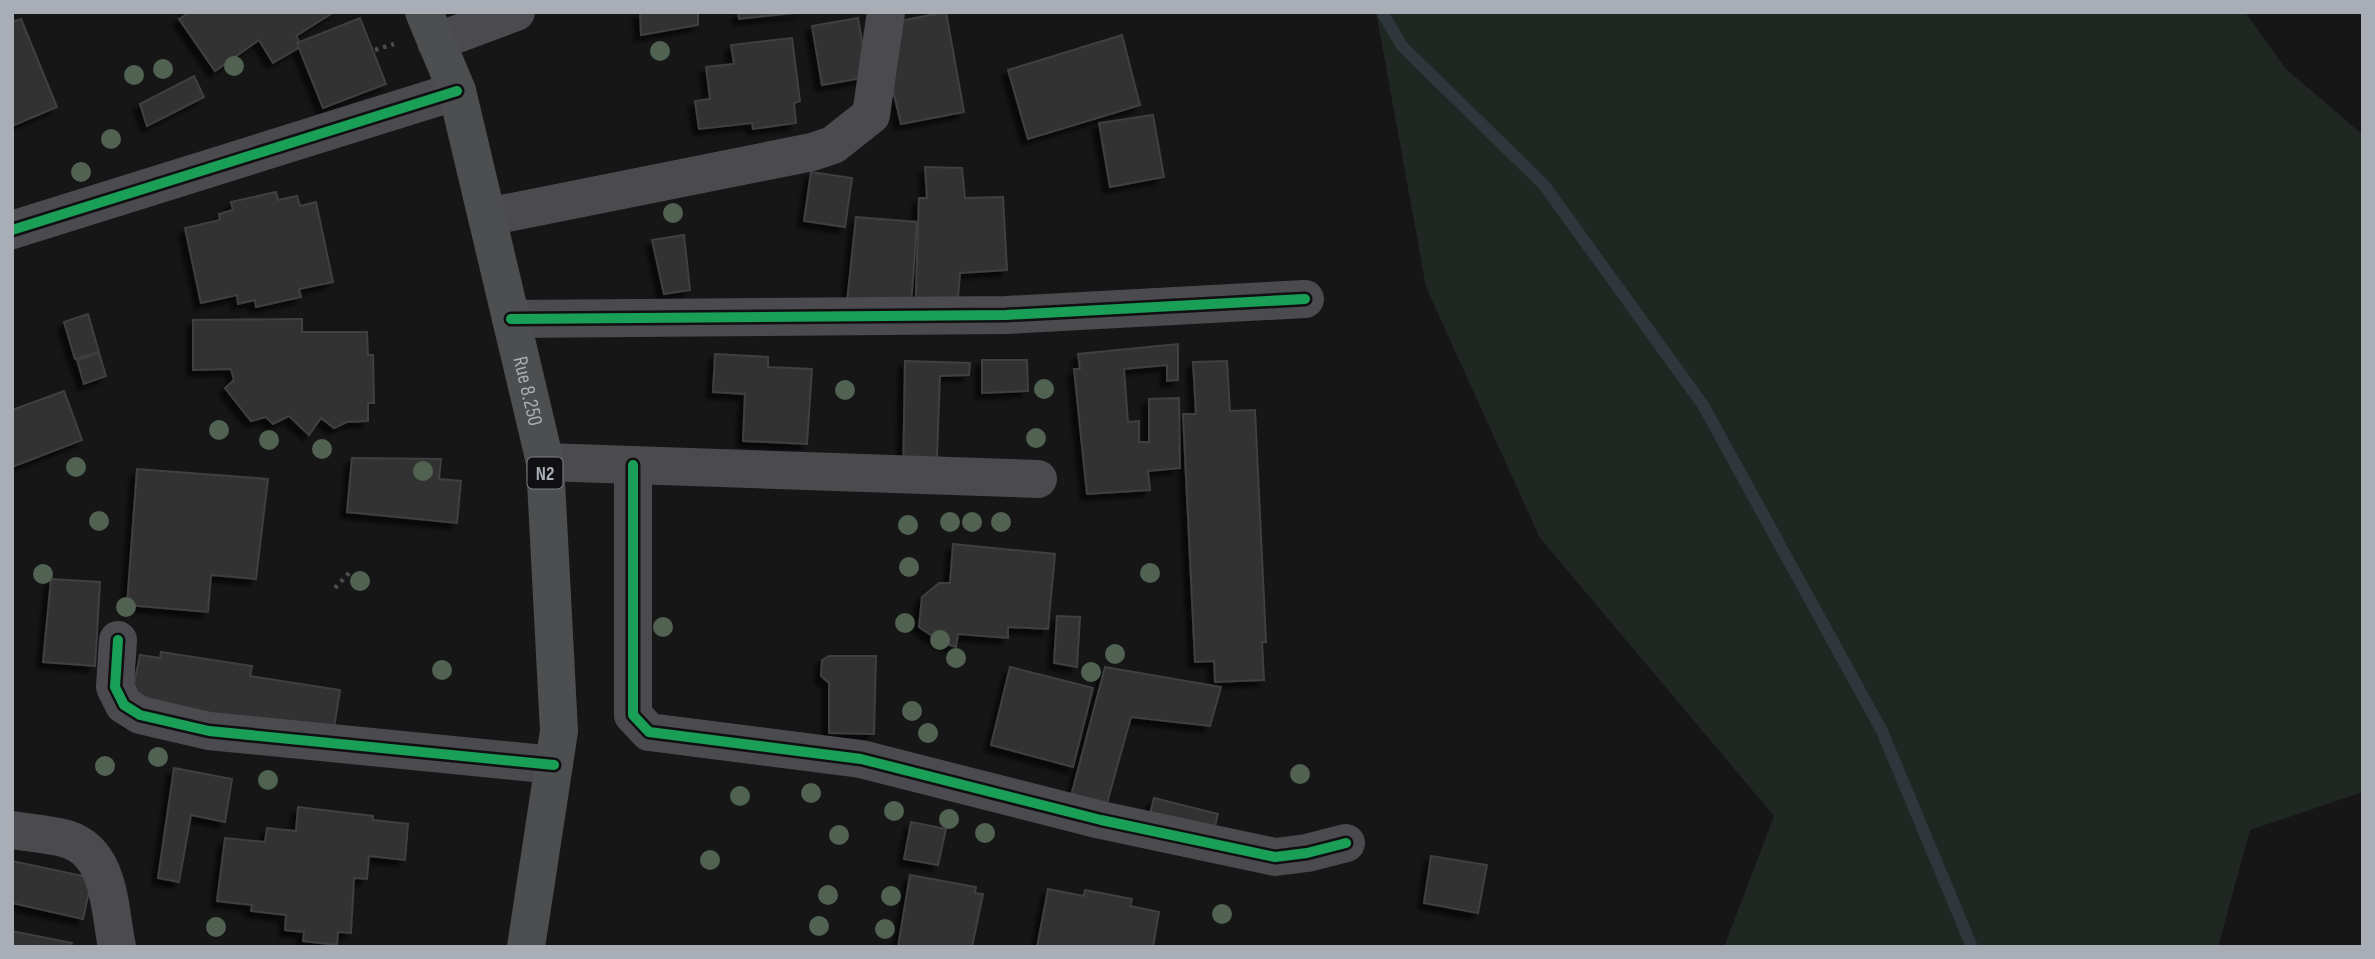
<svg xmlns="http://www.w3.org/2000/svg" width="2375" height="959" viewBox="0 0 2375 959" font-family="'Sofia Sans Condensed',sans-serif">
  <style>
    .green { fill: #202621 }
    .lines { fill: none; stroke-linecap: round; stroke-linejoin: round }
    .stream { stroke: #2f373c; stroke-width: 12 }
    .building { fill: #323233; stroke: #3f3f42; stroke-width: 2; filter: url(#shadow) }
    .path { stroke: #4c4d4f; stroke-width: 4.5; stroke-dasharray: 3.5 5; stroke-linecap: butt }
    .street { stroke: #4b4b4f; stroke-width: 38 }
    .highway { stroke: #4d4e50; stroke-width: 38 }
    .cycleway-casing { stroke: #101012; stroke-width: 15 }
    .cycleway { stroke: #1a9f57; stroke-width: 10 }
    .tree { fill: #516152 }
    .labels { text-anchor: middle; stroke-width: 5; stroke-linejoin: round; paint-order: stroke }
    .shield { fill: #101012; stroke: #7b7e84; stroke-width: 2 }
    .shield-label { font-size: 19px; font-weight: bold; fill: #a9adb5 }
    .street-label { font-size: 21px; fill: #a9adb5; stroke: #101012 }
  </style>
  <defs>
    <filter id="shadow"><feDropShadow dx="-6" dy="6" stdDeviation="2" flood-color="#0009"/></filter>
  </defs>
  <rect width="100%" height="100%" fill="#161616"/>
  <polygon class="green" points="1376,12 2245,12 2286,69 2363,135 2363,792 2250,830 2218,947 1724,947 1774,816 1540,538 1426,287"/>
  <g class="lines">
    <polyline class="stream" points="1382,12 1402,46 1544,185 1703,405 1882,731 1972,947"/>
  </g>
  <g class="building">
    <polygon points="191,12 334,12 296,36 302,46 273,63 259,40 215,71 179,19"/>
    <polygon points="640,12 698,12 698,25 641,35"/>
    <polygon points="738,12 803,12 739,19"/>
    <polygon points="946,12 964,112 901,124 883,48 884,24"/>
    <polygon points="360,18 386,84 323,108 297,43"/>
    <polygon points="858,18 868,77 822,85 812,26"/>
    <polygon points="21,19 57,107 12,126 12,22"/>
    <polygon points="1122,35 1140,105 1028,139 1008,70"/>
    <polygon points="792,38 800,101 794,103 796,123 753,129 752,123 699,129 695,101 710,99 706,67 734,64 731,45"/>
    <polygon points="194,76 204,97 147,126 140,104"/>
    <polygon points="1153,115 1164,177 1110,187 1099,123"/>
    <polygon points="925,167 962,168 965,198 1003,197 1007,270 960,273 956,323 915,320 919,198 927,198"/>
    <polygon points="811,172 852,178 845,227 804,221"/>
    <polygon points="276,192 278,200 297,196 300,206 316,202 333,282 299,289 301,297 256,307 255,300 238,304 237,295 201,303 185,228 220,220 219,214 233,210 231,202"/>
    <polygon points="856,217 917,222 911,307 847,302"/>
    <polygon points="684,235 690,290 664,294 652,240"/>
    <polygon points="88,314 99,352 75,359 64,322"/>
    <polygon points="302,319 302,332 367,332 368,355 373,355 374,403 368,403 368,421 347,422 334,428 321,418 309,435 289,416 273,424 266,417 251,421 225,388 234,380 231,369 193,370 193,320"/>
    <polygon points="1178,344 1178,380 1167,381 1167,365 1124,369 1128,422 1139,421 1139,442 1149,442 1149,399 1179,398 1180,468 1148,471 1150,490 1087,494 1074,369 1080,369 1078,354"/>
    <polygon points="99,353 106,376 84,384 77,360"/>
    <polygon points="715,354 768,357 768,367 812,369 807,444 743,441 745,394 713,392"/>
    <polygon points="982,360 1027,360 1028,391 982,393"/>
    <polygon points="905,361 970,363 969,375 940,376 936,483 903,482"/>
    <polygon points="1227,361 1230,411 1255,410 1266,642 1262,642 1264,680 1215,682 1214,661 1195,662 1183,414 1196,414 1193,362"/>
    <polygon points="64,391 82,440 12,467 12,410"/>
    <polygon points="352,458 441,459 439,479 461,481 457,523 347,512"/>
    <polygon points="137,469 268,479 256,579 211,575 208,612 127,605"/>
    <polygon points="953,544 1055,554 1048,629 1008,627 1008,638 958,634 956,647 943,643 919,627 922,597 939,583 950,583"/>
    <polygon points="51,579 100,582 95,666 43,662"/>
    <polygon points="1057,616 1080,617 1077,667 1054,663"/>
    <polygon points="161,652 252,666 250,676 340,690 330,753 127,720 140,655 160,658"/>
    <polygon points="829,656 876,656 874,734 829,733 829,683 821,676 822,660"/>
    <polygon points="1010,667 1093,688 1073,767 991,745"/>
    <polygon points="1105,667 1221,687 1210,726 1131,717 1102,821 1067,811"/>
    <polygon points="174,768 232,779 225,822 191,815 179,882 158,878"/>
    <polygon points="1154,798 1218,814 1210,846 1146,830"/>
    <polygon points="298,807 373,816 373,820 408,824 405,860 369,856 367,879 354,878 351,933 338,932 337,945 303,941 304,932 285,930 286,915 251,911 252,905 217,901 225,838 265,842 267,828 296,831"/>
    <polygon points="911,822 946,829 938,865 904,859"/>
    <polygon points="1431,856 1487,865 1478,913 1424,903"/>
    <polygon points="12,861 92,878 83,919 12,903"/>
    <polygon points="910,875 976,887 975,893 983,894 972,947 898,947"/>
    <polygon points="1048,889 1084,896 1085,890 1132,899 1130,906 1159,912 1153,947 1037,947"/>
    <polygon points="12,931 72,943 71,947 12,947"/>
  </g>
  <g class="lines">
    <g class="path">
      <polyline points="375,50 394,44"/>
      <polyline points="335,588 349,573"/>
    </g>
    <g class="street">
      <polyline points="436,42 516,12"/>
      <polyline points="487,217 812,152 833,145 871,115 886,12"/>
      <polyline points="12,230 457,91"/>
      <polyline points="511,319 1006,315 1305,299"/>
      <polyline points="545,462 1038,479"/>
      <polyline points="633,465 633,715 649,732 861,759 1101,820 1275,857 1307,853 1346,843"/>
      <polyline points="118,640 115,687 124,705 140,715 209,731 554,765"/>
      <path d="M12,830C30,833 50,834 67,839C111,853 109,908 117,947"/>
    </g>
    <path class="highway" id="s1" d="M424,12L457,91L545,462L559,731L526,947"/>
    <defs>
      <g id="cycleway">
        <polyline points="12,230 457,91"/>
        <polyline points="511,319 1006,315 1305,299"/>
        <polyline points="633,465 633,715 649,732 861,759 1101,820 1275,857 1307,853 1346,843"/>
        <polyline points="118,640 115,687 124,705 140,715 209,731 554,765"/>
      </g>
    </defs>
    <use href="#cycleway" class="cycleway-casing"/>
    <use href="#cycleway" class="cycleway"/>
  </g>
  <g class="tree">
    <circle cx="660" cy="51" r="10"/>
    <circle cx="234" cy="66" r="10"/>
    <circle cx="163" cy="69" r="10"/>
    <circle cx="134" cy="75" r="10"/>
    <circle cx="111" cy="139" r="10"/>
    <circle cx="81" cy="172" r="10"/>
    <circle cx="673" cy="213" r="10"/>
    <circle cx="1044" cy="389" r="10"/>
    <circle cx="845" cy="390" r="10"/>
    <circle cx="219" cy="430" r="10"/>
    <circle cx="1036" cy="438" r="10"/>
    <circle cx="269" cy="440" r="10"/>
    <circle cx="322" cy="449" r="10"/>
    <circle cx="76" cy="467" r="10"/>
    <circle cx="423" cy="471" r="10"/>
    <circle cx="99" cy="521" r="10"/>
    <circle cx="950" cy="522" r="10"/>
    <circle cx="972" cy="522" r="10"/>
    <circle cx="1001" cy="522" r="10"/>
    <circle cx="908" cy="525" r="10"/>
    <circle cx="909" cy="567" r="10"/>
    <circle cx="1150" cy="573" r="10"/>
    <circle cx="43" cy="574" r="10"/>
    <circle cx="360" cy="581" r="10"/>
    <circle cx="126" cy="607" r="10"/>
    <circle cx="905" cy="623" r="10"/>
    <circle cx="663" cy="627" r="10"/>
    <circle cx="940" cy="640" r="10"/>
    <circle cx="1115" cy="654" r="10"/>
    <circle cx="956" cy="658" r="10"/>
    <circle cx="442" cy="670" r="10"/>
    <circle cx="1091" cy="672" r="10"/>
    <circle cx="912" cy="711" r="10"/>
    <circle cx="928" cy="733" r="10"/>
    <circle cx="158" cy="757" r="10"/>
    <circle cx="105" cy="766" r="10"/>
    <circle cx="1300" cy="774" r="10"/>
    <circle cx="268" cy="780" r="10"/>
    <circle cx="811" cy="793" r="10"/>
    <circle cx="740" cy="796" r="10"/>
    <circle cx="894" cy="811" r="10"/>
    <circle cx="949" cy="819" r="10"/>
    <circle cx="985" cy="833" r="10"/>
    <circle cx="839" cy="835" r="10"/>
    <circle cx="710" cy="860" r="10"/>
    <circle cx="828" cy="895" r="10"/>
    <circle cx="891" cy="896" r="10"/>
    <circle cx="1222" cy="914" r="10"/>
    <circle cx="819" cy="926" r="10"/>
    <circle cx="216" cy="927" r="10"/>
    <circle cx="885" cy="929" r="10"/>
  </g>
  <g class="labels">
    <rect class="shield" x="527.5" y="457.5" width="35" height="31" rx="5"/>
    <g class="shield-label">
      <text x="545" y="480">N2</text>
    </g>
    <g class="street-label">
      <text dy="7" stroke="none"><textPath href="#s1" startOffset="394">Rue 8.250</textPath></text>
    </g>
  </g>
  <rect width="2375" height="959" fill="none" stroke="#a9adb5" stroke-width="28"/>
</svg>
